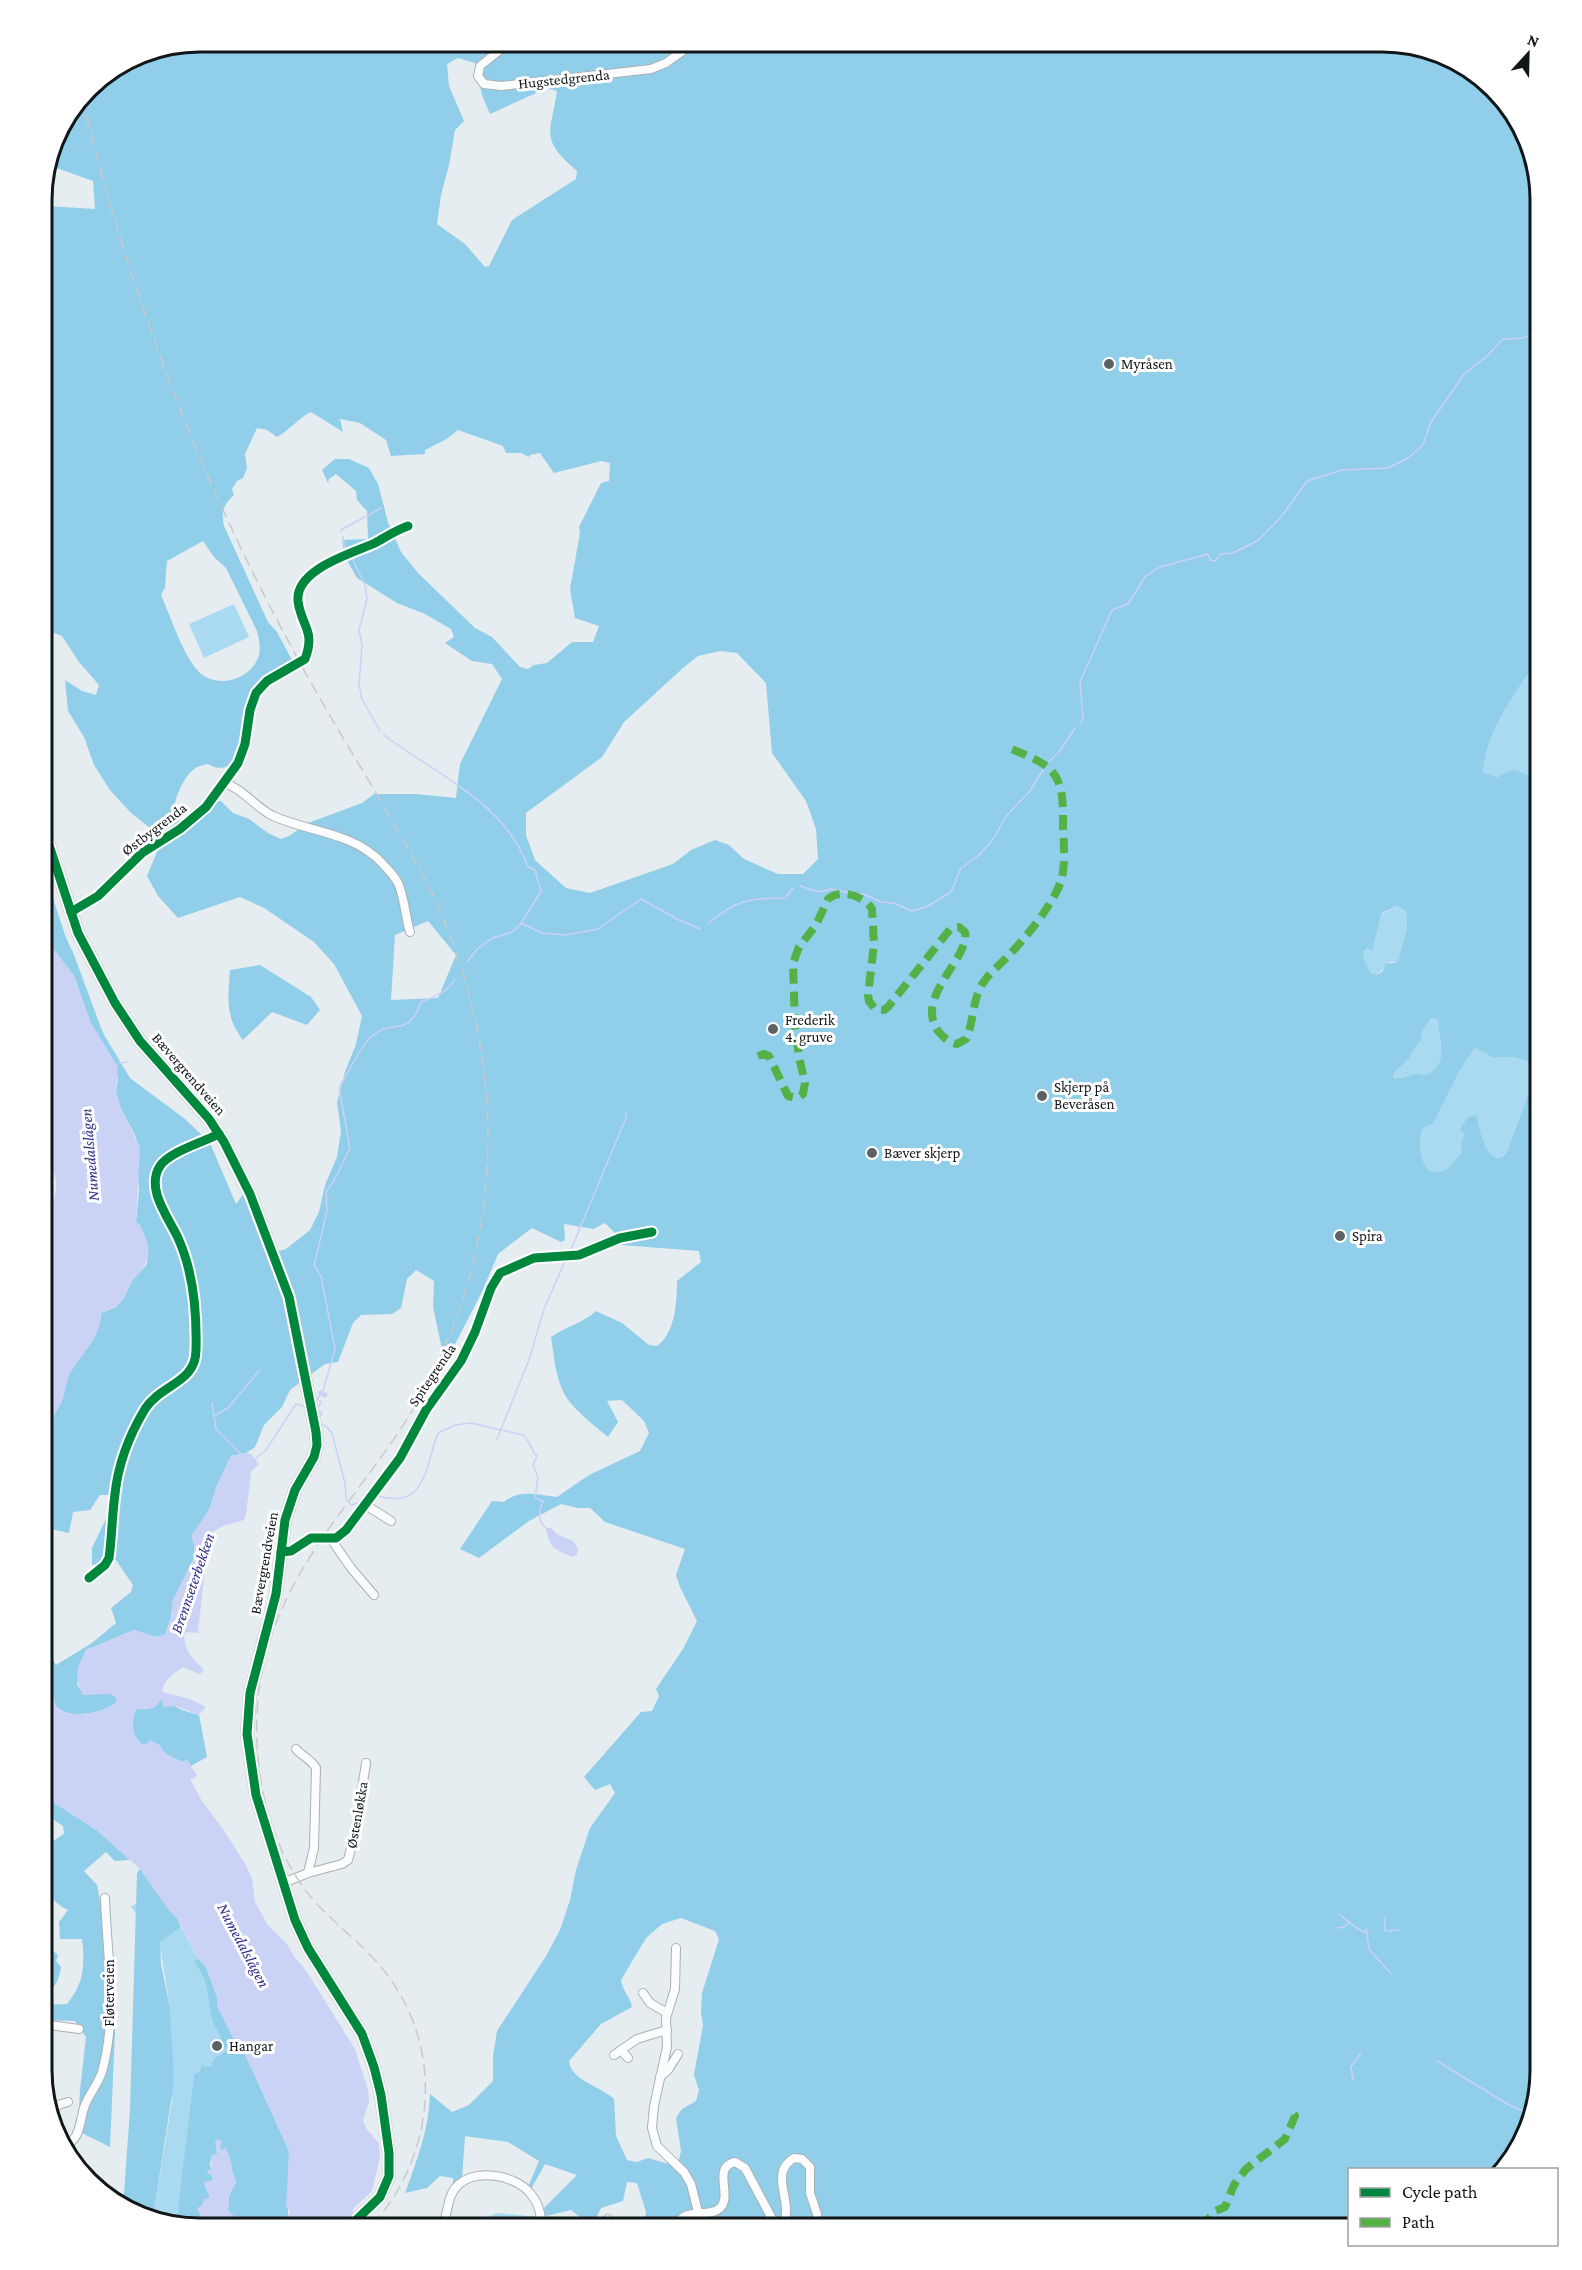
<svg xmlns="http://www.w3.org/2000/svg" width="1582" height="2270" viewBox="0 0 1582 2270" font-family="'Crimson Pro',serif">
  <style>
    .green { fill: #aadaf2 }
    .forest { fill: #91cee9; fill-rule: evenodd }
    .water { fill: #cad2f6 }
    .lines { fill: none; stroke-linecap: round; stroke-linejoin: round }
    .stream { stroke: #cad2f6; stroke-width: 1.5 }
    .canal { stroke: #cad2f6; stroke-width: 5 }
    .minor-casing { stroke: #abb0b2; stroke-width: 10 }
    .major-casing { stroke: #c6cacb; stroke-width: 14 }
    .minor { stroke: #fbfcfd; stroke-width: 8 }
    .major { stroke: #edf1f6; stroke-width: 10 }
    .rail { stroke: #c8cacb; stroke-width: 1.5; stroke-dasharray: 12 6; stroke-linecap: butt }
    .quiet { stroke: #54b145; stroke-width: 8; stroke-dasharray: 15 8; stroke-linecap: butt }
    .cycleway-casing { stroke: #fff; stroke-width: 13 }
    .cycleway { stroke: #00873e; stroke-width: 9 }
    .poi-dot { fill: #5b6164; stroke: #fff; stroke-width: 2 }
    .labels { text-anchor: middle; stroke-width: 6; stroke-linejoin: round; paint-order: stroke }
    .street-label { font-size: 15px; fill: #111618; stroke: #fff }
    .poi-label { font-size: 15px; fill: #111618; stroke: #fff; text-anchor: start }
    .water-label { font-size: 16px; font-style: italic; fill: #32308b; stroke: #fff }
    .rim { fill: none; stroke: #111618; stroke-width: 3 }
  </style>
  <rect width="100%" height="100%" fill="#e5edf0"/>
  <g class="green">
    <polygon points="234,604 249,637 204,658 189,624"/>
    <path d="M1540,662V839L1533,809L1539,790L1533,784L1511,770L1497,777L1483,774C1487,732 1510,697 1535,663Z"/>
    <polygon points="1397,906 1406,911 1407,927 1398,962 1390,962 1377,975 1371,973 1363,957 1363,952 1373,945 1382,914"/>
    <path d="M1431,1018L1438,1019C1438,1034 1449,1063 1430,1073C1425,1076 1421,1074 1416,1074C1406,1075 1405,1079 1393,1078L1397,1068L1411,1055V1051L1421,1041L1422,1031Z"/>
    <path d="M1475,1048L1492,1057H1513L1528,1061L1535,1076L1506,1154C1487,1169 1479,1128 1477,1115L1461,1143L1463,1153C1449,1165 1451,1174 1429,1171C1419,1159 1418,1142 1423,1128L1433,1124L1460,1070Z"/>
    <path d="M143,1900L166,1935L181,1927L198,1958L194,1962C210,1984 206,1992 211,2016C214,2029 224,2039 225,2052L214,2058L211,2066L194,2074L176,2223L153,2217L172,2101L170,2008L161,1952L131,1906Z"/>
    <path d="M497,2213L537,2217V2228H486C487,2220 490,2215 497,2213Z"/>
  </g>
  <g class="forest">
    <path d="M200,42H1392L1461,63L1519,121L1540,200V662L1535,664C1511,697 1487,732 1483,773L1497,777L1511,770L1518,771L1528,775L1539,790L1533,809L1540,839V934L1537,938L1535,950L1540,955V2070L1519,2149L1498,2169L1350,2170L1349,2228H644L646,2212L637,2183L627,2182L623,2201L601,2208L591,2228H586L589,2224L571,2210L546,2216L544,2208L577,2175L545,2164L531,2189L528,2187L539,2161L508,2142L465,2136L462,2179L453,2187V2178L440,2176L427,2188L405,2193C417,2160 429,2129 430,2094L452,2112L469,2105L493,2081V2056L497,2031L546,1956L560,1930L570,1900L576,1870L590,1828L615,1793L610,1784L595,1790L584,1777L641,1712L652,1711L659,1696L656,1689L683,1649L697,1621L680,1587L676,1575L685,1549L605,1522L590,1508H578L561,1504L529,1521L479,1558L460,1549L492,1501L504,1502C519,1489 538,1495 557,1497L589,1475L640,1451L649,1433L644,1421L622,1400L607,1401L618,1422L608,1437C595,1426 571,1408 564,1393C555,1376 554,1355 551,1337C565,1327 585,1322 596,1311L622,1323L649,1345L657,1346C675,1334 677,1302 677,1281L701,1262L699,1251L622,1245L618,1236L605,1223L593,1229L564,1224L565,1240L561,1242L532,1228L498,1254L482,1292L453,1348L442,1349L433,1307L434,1281L416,1270L407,1279L401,1308L392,1314L361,1315L353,1323L338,1362L325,1364L290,1390L282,1407L264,1425L255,1447L246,1453L231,1456L216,1488L210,1508L202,1521L194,1545V1558L173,1600L171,1617L165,1635L155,1637L134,1630L86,1650L77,1684L83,1694H111L116,1697V1703C103,1713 70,1720 57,1707C52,1702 57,1704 53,1698C51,1694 45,1691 42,1688V1642L56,1665L92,1643L116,1623L111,1608L131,1592L133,1585L116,1560L92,1565V1548L112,1506L109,1495H100L90,1510L73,1512L69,1533L42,1527V1434L52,1424C53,1414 57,1411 61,1403C65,1394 65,1384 69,1375C81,1353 100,1340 101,1313L116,1307L124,1298L132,1281L147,1264L148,1245L140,1225L136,1222L139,1191L136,1137L121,1109L116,1091L118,1079L90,1021L74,976L42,934V888L49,886L65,935L74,955L103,1033L130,1078L185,1119L210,1143L236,1204L247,1189L276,1252L286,1249L310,1230L319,1212L325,1185L337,1157L341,1131L337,1102L345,1072L356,1044L362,1016L334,964L314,942L264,908L240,897L178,918L158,896L147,876L159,847L154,831L131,813L110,790L94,765L84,737L68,711L65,680L82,691L96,695L99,685L79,662L62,636L54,633L42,639V201L47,206L95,209L93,181L48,165L54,139L89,88L140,54ZM458,58L475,63L482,95L490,114L547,88L557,91C550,135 540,139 577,171L576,179L512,220L489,266L485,267L465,244L437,224L441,195L449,165L455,130L464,121L449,86L447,64ZM311,412L343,432L340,419L360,423L386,440L391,456L425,454V450L445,440L458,430L503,446L506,453H521L529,457L530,455L540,453L554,473L601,461L610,463L609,481L601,483L579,527L580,533L570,589L575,618L599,626L593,642H572L547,663L534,665L528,669L520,667L492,637L475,628L418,573L401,552L388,522L378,484L369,468L349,459H335L322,470L328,483L329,479L336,474L356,491L357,500L367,511L368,539L342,540L345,557L357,578L397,603L425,614L451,629L454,637L445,643L472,661L492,664L502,679L460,764L456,798L416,794H374L362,803L308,823L289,836L281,839L268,833L249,819L233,813L221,801H209L180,822L174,816C173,801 182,779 194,769C198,766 203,765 208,764C232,778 245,751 250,730C254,714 249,698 262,685C270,676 284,670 294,664L277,632L268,622L224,526C221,512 223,505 234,495L232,489L237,481L243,478L247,468L245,454L257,428L267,430L277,437C290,430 298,418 311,412ZM203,541L214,557L226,568L257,631C259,639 261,648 259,655C252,680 216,690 198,671C183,655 170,615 161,595L165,587L167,561ZM720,651L737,653L766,683L772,753L806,801L816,829L818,859L803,874H778L744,859L729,845L715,840L691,850L673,864L590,893L566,888L535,860L526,835V813L602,757L624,722L683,668L698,656ZM1397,906L1406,911L1407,927L1398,962L1386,964L1382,972L1377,975L1371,973L1363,957V952L1368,948L1372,951L1382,913ZM428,921L456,955L438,998L391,1000L395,935ZM1431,1018L1438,1019C1438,1035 1449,1062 1430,1073C1425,1076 1421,1074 1416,1074C1407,1075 1404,1079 1393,1078C1395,1067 1404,1066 1409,1058C1413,1052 1415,1046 1421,1041L1422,1031ZM1475,1048L1492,1057H1513L1528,1061L1535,1076L1506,1154C1487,1170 1479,1127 1477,1115L1468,1117L1460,1129L1465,1134L1461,1143L1462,1153C1449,1165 1450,1174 1429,1171C1419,1159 1418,1142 1423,1128L1433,1124L1460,1070ZM681,1918L715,1931L719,1939L702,1993L701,2012L703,2025L694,2075L699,2090L696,2101L682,2109L676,2118L681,2151L679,2160L669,2164L648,2158L637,2162L627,2160L616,2136L614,2099C601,2086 571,2081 569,2061L601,2024L632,2007C630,1996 623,1992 621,1980L646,1938L662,1924Z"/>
    <path d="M260,965L311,997L320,1010L307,1025L272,1012L243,1040C225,1017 228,998 230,970Z"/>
    <path d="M162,1699L182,1710L199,1715L207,1757L191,1766L187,1760L182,1762L166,1754L158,1744L142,1745C132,1736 130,1722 136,1709H148Z"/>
    <path d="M42,1795L98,1831L130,1860L115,1861L106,1852L84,1871L97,1885L106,1934L110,2006L115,2032L110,2147L78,2131L80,2090L86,2037L75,2021L42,2020V2005L67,2004C84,1984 85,1965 82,1939H60L59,1922L68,1910C48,1900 35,1880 45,1858L42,1854V1839L50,1843L64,1834L63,1826L42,1812Z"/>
    <polygon points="140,1869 169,1910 177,1918 181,1927 160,1942 161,1964 170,2008 174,2082 153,2217 123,2207 130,2109 137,1873"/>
    <path d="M46,1951H53L58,1955L56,1961L61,1967C59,1979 55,1991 42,1996V1956Z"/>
    <path d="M198,1958L206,1967L231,2034L246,2056L289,2151L288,2216L272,2228H225L234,2217L228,2211L229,2196L236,2182C230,2170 233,2160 225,2148L222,2151L217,2146V2154L212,2155L210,2164L213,2180L204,2183L210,2198C197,2207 207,2216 207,2228H190L176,2223L194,2074L200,2071L202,2065L207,2067L211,2066L214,2058L225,2052C224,2039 214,2029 211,2016C206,1992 210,1984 194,1962Z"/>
  </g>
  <g class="water">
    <path d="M42,934L74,976L90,1021L118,1067L116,1091L121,1109L140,1147L136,1222C142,1226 143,1232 145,1238C154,1258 144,1266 133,1280C127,1288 126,1298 118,1305C113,1309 107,1309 101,1313C100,1340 81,1353 69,1375C65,1384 65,1394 61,1403C57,1411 53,1414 52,1424L42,1434V1227C50,1215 61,1188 54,1173C50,1164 45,1158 42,1148Z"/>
    <path d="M246,1453L251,1454L259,1464L251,1471L246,1515L244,1520C230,1524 215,1526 208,1539L198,1633L187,1632L184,1635C185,1652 192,1658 204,1670L200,1674L183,1667C172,1675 164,1679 162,1692L190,1699L206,1707L199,1715L176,1706L163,1707L162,1699L154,1708L136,1709C130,1722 132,1736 141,1745L147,1744L150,1740L158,1744L166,1754L182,1762L187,1760L197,1775L195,1778L190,1779L202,1801L223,1829L246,1865L252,1879L255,1902L267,1924L287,1944L295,1958L305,1969L355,2049L368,2090L369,2102L363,2120L367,2130L379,2143L380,2157L372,2191L353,2209V2214L336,2228H272L288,2216L290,2211L286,2207L289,2151L246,2056L231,2034L217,2006V1996L206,1967L198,1958L177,1918L169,1910L140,1869L98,1831L42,1795V1688C45,1691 50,1694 53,1698C57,1704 52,1701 57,1707C70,1720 103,1713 116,1703V1697L111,1694L83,1695C73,1675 77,1668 86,1650L134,1630L155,1637L165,1635L171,1617L173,1600L194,1558V1545L191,1536L210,1508L216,1488L231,1456Z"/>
    <path d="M546,1528H551L557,1534L573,1541L578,1549L577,1555L573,1557C555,1550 550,1549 546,1528Z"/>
    <path d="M218,2139L222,2142L220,2149L222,2150L225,2148C234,2163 229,2168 236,2182L229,2196L228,2210L235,2217L225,2228H207V2222L201,2217L197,2208L202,2206L204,2199L210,2198L204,2182L213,2180V2175L208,2174L207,2171L211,2169L212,2155L217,2154L215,2142Z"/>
  </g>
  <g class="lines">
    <g class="stream">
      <polyline points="341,532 341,530 381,508"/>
      <polyline points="343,536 345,551"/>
      <polyline points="351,556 365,585 367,599 359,630 362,645 359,684 362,699 380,731"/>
      <polyline points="1080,723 1083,720 1080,682 1112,610 1128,604 1145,577 1160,567 1208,554 1210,560 1215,561 1221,554 1233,553 1257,541 1282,516 1307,481 1342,470 1388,468 1408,458 1423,445 1431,422 1464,374 1488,355 1503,339 1523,338 1540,330"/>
      <path d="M384,735C435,774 505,802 528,867L535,870L541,891L520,925L512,932L493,938L478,948L467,962"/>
      <polyline points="1049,761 1060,751 1075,728"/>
      <polyline points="800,886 819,892 831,889 856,894 863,894 881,902 894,903 912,911 926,907 951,892 961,868 978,856 992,841 1007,815 1030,791 1044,768"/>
      <polyline points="521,923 542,933 565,935 598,929 641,899 679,920 700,929"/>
      <path d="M708,924C735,900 750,898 785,898L793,888"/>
      <polyline points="119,1063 128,1062"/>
      <polyline points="570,1252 626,1118 626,1112"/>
      <polyline points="212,1403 216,1429 241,1454"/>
      <polyline points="214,1416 228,1408 259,1371"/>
      <polyline points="497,1439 529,1360 544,1309 566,1259"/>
      <polyline points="255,1459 266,1450 296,1404 303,1406"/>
      <path d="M372,1500L378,1496C427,1510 425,1466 438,1433L455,1425L471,1423L523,1435C530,1441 531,1450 537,1456L533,1465L538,1477L535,1498L543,1501C539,1510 537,1522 546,1528"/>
      <path d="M361,1502L351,1505L346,1499L345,1483L332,1433L327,1427L319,1423L318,1420L322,1413L317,1410L321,1402L317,1399L323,1391L335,1349L321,1276L314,1266L327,1211L326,1192L336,1177L350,1148L339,1088C346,1076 362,1044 372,1036C393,1018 408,1039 421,1002C435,996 447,993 455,979"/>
      <path d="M1340,1915C1347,1920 1358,1931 1365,1932"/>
      <polyline points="1385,1917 1385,1931"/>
      <polyline points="1337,1928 1344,1927 1349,1922"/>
      <polyline points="1366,1928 1369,1949 1391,1974"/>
      <polyline points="1387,1931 1400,1930"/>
      <polyline points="1437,2061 1509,2105 1528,2113"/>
      <polyline points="1353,2080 1351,2067 1361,2053"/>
    </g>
    <polyline class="canal" points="321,1393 325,1395"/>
    <defs>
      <g id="minor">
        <polyline points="510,42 480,66 478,76 484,84 501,86 651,69 666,63 695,42"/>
        <path d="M224,783C242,788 255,807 273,816C309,832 352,832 381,862C387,869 394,875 398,883C405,899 405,916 410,932"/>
        <path d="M71,912L98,896L142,853L180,829L206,807L238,763L245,744L250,710L256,693L267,681L305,659C316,630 301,626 298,601C295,569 353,553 375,543C386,537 396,530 408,526"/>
        <polyline points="364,1504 391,1521"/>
        <polyline points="331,1539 351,1568 374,1595"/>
        <polyline points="281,1552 291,1551 311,1538 336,1538 346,1530 400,1458 426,1410 461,1361 475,1332 491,1288 500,1273 534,1258 579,1255 620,1238 652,1232"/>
        <path d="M89,1578L105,1565L109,1558C112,1537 112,1515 115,1494C118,1465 130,1434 145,1409C161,1384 196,1383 196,1350C197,1312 194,1273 178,1238C169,1218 145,1189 160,1166C169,1152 203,1142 219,1134"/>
        <path d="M296,1749C302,1756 312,1760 316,1768L314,1848L308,1873"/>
        <polyline points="283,1883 308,1873 342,1864 348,1860 356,1828 366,1763"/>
        <polyline points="676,1948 675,1989 666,2018 667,2047 654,2106 652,2128 657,2146 684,2172 691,2184 702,2228"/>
        <polyline points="643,1993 650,2003 667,2013"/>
        <polyline points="42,2024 79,2029"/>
        <polyline points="621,2050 628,2058"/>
        <polyline points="614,2055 637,2039 667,2030"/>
        <polyline points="660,2077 668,2070 678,2054"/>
        <polyline points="53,2111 58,2105 68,2102"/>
        <path d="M63,2147C82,2139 79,2121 85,2105C90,2093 98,2084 102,2072C118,2014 107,1957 105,1898"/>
        <path d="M441,2228C449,2215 446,2196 458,2185C476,2168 515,2175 530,2193C539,2203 542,2215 540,2228"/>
        <polyline points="605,2228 608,2219"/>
        <path d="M676,2228C683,2204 709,2220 721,2207C732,2194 712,2167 735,2162L745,2168L777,2228"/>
        <path d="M779,2228C800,2208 765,2175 794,2158L802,2159L810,2167V2193L817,2214"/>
      </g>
      <polyline id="major" points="42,824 78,933 115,1003 140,1041 209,1119 224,1142 250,1194 289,1297 316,1432 317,1445 314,1457 295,1490 285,1520 276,1594 250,1693 247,1734 256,1795 295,1920 308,1948 362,2034 374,2067 381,2095 389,2153 389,2176 380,2197 348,2228"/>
    </defs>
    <use href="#minor" class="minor-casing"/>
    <use href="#major" class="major-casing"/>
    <use href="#minor" class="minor"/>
    <use href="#major" class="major"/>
    <path class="rail" d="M82,98C128,289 198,476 292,648C336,731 389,809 432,893C517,1075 507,1280 389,1446C333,1526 273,1588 259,1690C251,1754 263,1827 299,1881C321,1915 355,1936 380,1966C446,2043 438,2156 369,2228"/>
    <g class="quiet">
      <path d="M758,1056L764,1054L769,1056L788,1096L797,1098L803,1094L805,1083L799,1057L795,1025L793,963L799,947L816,925L828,899C841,888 864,896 872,909L874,944L868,995L869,1001L875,1009L884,1010L888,1007L951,928L959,927L965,932C970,959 914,996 938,1031C943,1037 949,1043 957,1044L966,1039C974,1022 972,999 983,983C990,972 1000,965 1008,956C1025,939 1057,900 1062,877C1066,859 1063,840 1063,822C1064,769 1052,766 1007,747"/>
      <polyline points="1201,2228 1215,2211 1225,2207 1234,2185 1246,2169 1285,2139 1295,2116 1291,2111"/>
    </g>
    <defs>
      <g id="cycleway">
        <polyline points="42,824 78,933 115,1003 140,1041 209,1119 224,1142 250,1194 289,1297 316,1432 317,1445 314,1457 295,1490 285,1520 276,1594 250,1693 247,1734 256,1795 295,1920 308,1948 362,2034 374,2067 381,2095 389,2153 389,2176 380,2197 348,2228"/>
        <path d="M71,912L98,896L142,853L180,829L206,807L238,763L245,744L250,710L256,693L267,681L305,659C316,630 301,626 298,601C295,569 353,553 375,543C386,537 396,530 408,526"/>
        <polyline points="281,1552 291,1551 311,1538 336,1538 346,1530 400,1458 426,1410 461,1361 475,1332 491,1288 500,1273 534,1258 579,1255 620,1238 652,1232"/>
        <path d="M89,1578L105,1565L109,1558C112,1537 112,1515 115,1494C118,1465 130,1434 145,1409C161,1384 196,1383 196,1350C197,1312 194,1273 178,1238C169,1218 145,1189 160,1166C169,1152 203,1142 219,1134"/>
      </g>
    </defs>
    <use href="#cycleway" class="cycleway-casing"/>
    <use href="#cycleway" class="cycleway"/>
  </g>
  <g class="poi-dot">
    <circle cx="1109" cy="364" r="6"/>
    <circle cx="773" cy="1029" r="6"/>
    <circle cx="1042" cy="1096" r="6"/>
    <circle cx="872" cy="1153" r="6"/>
    <circle cx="1340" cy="1236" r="6"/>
    <circle cx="217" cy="2046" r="6"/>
  </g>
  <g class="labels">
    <g class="street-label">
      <text transform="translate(564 79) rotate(-6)" y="5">Hugstedgrenda</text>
      <text transform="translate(154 829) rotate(-37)" y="5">Østbygrenda</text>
      <text transform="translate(189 1074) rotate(49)" y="5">Bævergrendveien</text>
      <text transform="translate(432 1375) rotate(-56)" y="5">Spitegrenda</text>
      <text transform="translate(264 1563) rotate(-80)" y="5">Bævergrendveien</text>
      <text transform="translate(357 1815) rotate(-80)" y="5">Østenløkka</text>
      <text transform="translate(109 1993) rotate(-90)" y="5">Fløterveien</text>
    </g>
    <g class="poi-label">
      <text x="1121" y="369">Myråsen</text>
      <text x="785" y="1025">Frederik<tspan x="785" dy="17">4. gruve</tspan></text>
      <text x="1054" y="1092">Skjerp på<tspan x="1054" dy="17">Beveråsen</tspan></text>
      <text x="884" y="1158">Bæver skjerp</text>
      <text x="1352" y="1241">Spira</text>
      <text x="229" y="2051">Hangar</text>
    </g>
    <g class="water-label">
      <text transform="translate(89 1155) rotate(-95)" y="6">Numedalslågen</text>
      <text transform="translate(192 1583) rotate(-71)" y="6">Brennseterbekken</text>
      <text transform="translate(244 1945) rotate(62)" y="6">Numedalslågen</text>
    </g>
  </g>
  <path d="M0 0H1582V2270H0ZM200 52H1382A148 148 0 0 1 1530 200V2070A148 148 0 0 1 1382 2218H200A148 148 0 0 1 52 2070V200A148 148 0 0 1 200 52Z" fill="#fff" fill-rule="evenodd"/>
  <path class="rim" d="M200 52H1382A148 148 0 0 1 1530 200V2070A148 148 0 0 1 1382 2218H200A148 148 0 0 1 52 2070V200A148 148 0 0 1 200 52Z"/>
  <rect x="1348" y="2168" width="210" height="78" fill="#ffffff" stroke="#a0a2a3" stroke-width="1.5"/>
  <rect x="1360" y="2188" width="30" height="9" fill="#00873e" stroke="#a0a2a3" stroke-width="1.5"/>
  <text x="1402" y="2198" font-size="18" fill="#111618">Cycle path</text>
  <rect x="1360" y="2218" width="30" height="9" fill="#54b145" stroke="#a0a2a3" stroke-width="1.5"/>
  <text x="1402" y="2228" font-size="18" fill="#111618">Path</text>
  <g transform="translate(1528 54) rotate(22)" stroke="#ffffff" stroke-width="4.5" paint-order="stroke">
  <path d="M0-4.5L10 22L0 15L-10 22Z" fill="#111618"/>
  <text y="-9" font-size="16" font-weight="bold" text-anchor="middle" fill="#111618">N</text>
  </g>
</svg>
